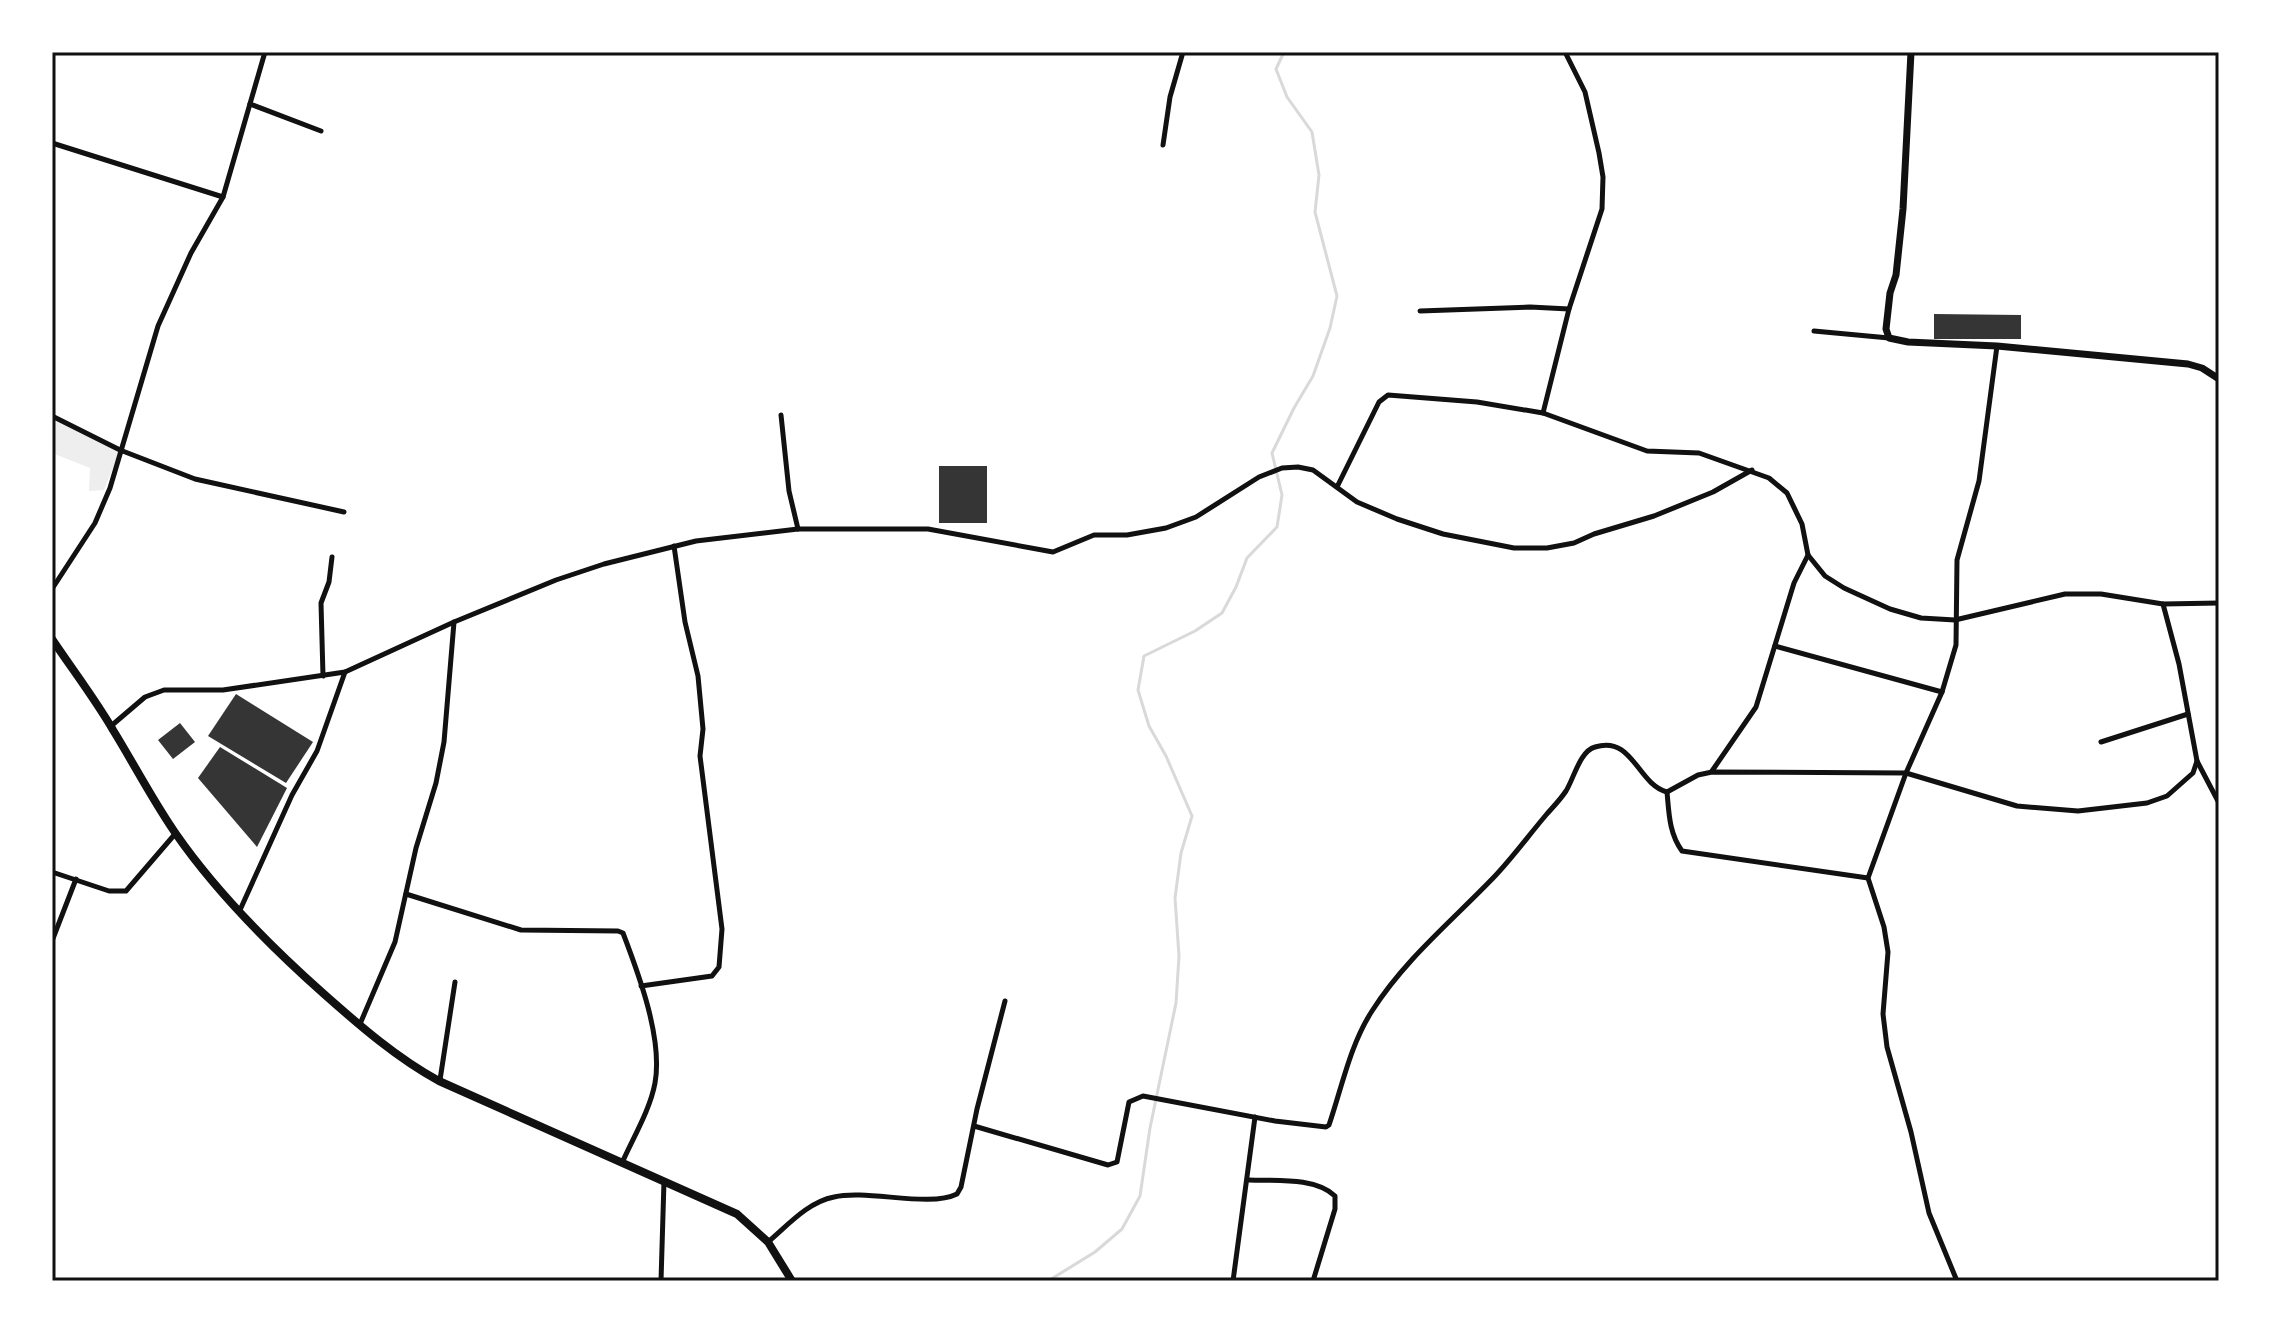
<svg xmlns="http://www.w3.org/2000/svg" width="2271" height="1333" viewBox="0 0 2271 1333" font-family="'Public Sans',sans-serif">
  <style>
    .green { fill: #eee }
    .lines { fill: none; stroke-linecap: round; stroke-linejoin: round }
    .stream { stroke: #d9d9d9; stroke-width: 3 }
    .building { fill: #353535 }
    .minor { stroke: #111; stroke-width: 5 }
    .tertiary { stroke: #111; stroke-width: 7 }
    .secondary { stroke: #111; stroke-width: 8 }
    .neatline { fill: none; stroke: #111; stroke-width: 3 }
  </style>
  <rect width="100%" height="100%" fill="#fff"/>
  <polygon class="green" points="52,416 120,450 104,490 89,491 90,468 52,453"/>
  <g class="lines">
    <polyline class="stream" points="1048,1281 1095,1252 1122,1229 1140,1196 1150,1128 1176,1003 1179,956 1175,898 1181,853 1192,816 1166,756 1149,726 1138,690 1144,656 1195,631 1222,613 1236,587 1247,558 1277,527 1282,495 1272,453 1294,408 1313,376 1330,328 1337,296 1315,212 1319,175 1312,132 1287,97 1276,69 1284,52"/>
  </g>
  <g class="building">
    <polygon points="1934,314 2021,315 2021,339 1934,339"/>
    <rect x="939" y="466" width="48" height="57"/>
    <polygon points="236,694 313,742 286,783 208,736"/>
    <polygon points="180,723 195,742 173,759 158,740"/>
    <polygon points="220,747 287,788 257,847 198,778"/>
  </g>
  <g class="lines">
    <g class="minor">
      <polyline points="250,104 321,131"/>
      <polyline points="52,143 223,197"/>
      <polyline points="1163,145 1170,97 1183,52"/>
      <polyline points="1420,311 1530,307 1569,309"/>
      <polyline points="1814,331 1889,338"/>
      <polyline points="1543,413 1569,309 1602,209 1603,177 1599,153 1585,92 1565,52"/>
      <polyline points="781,415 789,491 798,529"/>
      <polyline points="52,416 120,450 195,479 344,512"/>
      <polyline points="1337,487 1379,402 1388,395 1477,402 1543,413 1647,451 1699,453 1769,478 1787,493 1802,524 1808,555 1825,576 1844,588 1890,609 1921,618 1955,620 2065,594 2101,594 2163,604 2219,603"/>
      <polyline points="52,589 95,523 110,488 158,326 191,253 223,197 265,52"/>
      <polyline points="1775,646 1942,692"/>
      <polyline points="323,676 321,603 329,582 332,557"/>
      <polyline points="111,726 145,697 164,690 223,690 345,672 454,622 556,580 604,564 696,541 798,529 928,529 1053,552 1094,535 1127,535 1166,528 1196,517 1259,477 1282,468 1298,467 1313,470 1357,502 1397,519 1443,534 1514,548 1547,548 1574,543 1594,534 1654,516 1713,492 1752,470"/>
      <polyline points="2101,742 2188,714"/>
      <polyline points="2197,761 2219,803"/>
      <polyline points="1712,771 1756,707 1794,583 1808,555"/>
      <path d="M1667,792C1669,813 1669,833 1682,851L1868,878"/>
      <polyline points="52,872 109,891 126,891 175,834"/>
      <path d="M406,894L521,930L618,931L623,933C639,975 663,1039 655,1083C650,1110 633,1138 622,1163"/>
      <polyline points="240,910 292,795 317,751 345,672"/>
      <polyline points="52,941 76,879"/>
      <polyline points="641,986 712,976 719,967 722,929 700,756 703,729 698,676 685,622 674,546"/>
      <polyline points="360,1024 395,942 416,848 436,783 444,742 454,622"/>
      <polyline points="440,1080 455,982"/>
      <path d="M974,1126L1108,1165L1117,1162L1129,1102L1143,1096L1275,1121L1326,1127L1329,1125C1342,1087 1350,1045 1372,1011C1405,959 1453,920 1495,876C1513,857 1529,835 1546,815C1553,807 1560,800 1566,791C1574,778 1580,751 1595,747C1633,735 1637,784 1667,792L1698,775L1712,772L1906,773L2017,806L2078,811L2147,803L2167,796L2193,773L2197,761L2179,664L2163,604"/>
      <path d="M1249,1180C1276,1181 1315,1177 1335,1196V1209L1313,1281"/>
      <path d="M768,1242C788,1225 808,1202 834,1197C867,1189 929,1208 957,1194L961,1187L977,1109L1005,1001"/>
      <polyline points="661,1281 664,1181"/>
      <polyline points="1233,1281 1255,1117"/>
      <polyline points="1957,1281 1929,1213 1911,1132 1887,1047 1883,1014 1888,952 1884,927 1868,878 1906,773 1942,692 1956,645 1957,560 1979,481 1997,346"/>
    </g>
    <polyline class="tertiary" points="1911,52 1903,209 1896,275 1890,293 1886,329 1889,338 1908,342 1997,346 2188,364 2202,368 2219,379"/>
    <path class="secondary" d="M52,639C72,669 95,699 113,730C134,764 153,801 176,834C217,893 270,946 324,994C360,1026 397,1058 439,1081L737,1214L768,1242L792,1281"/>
  </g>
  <rect width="2271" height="1333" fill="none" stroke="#ffffff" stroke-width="108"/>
  <rect x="54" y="54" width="2163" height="1225" class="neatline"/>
</svg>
